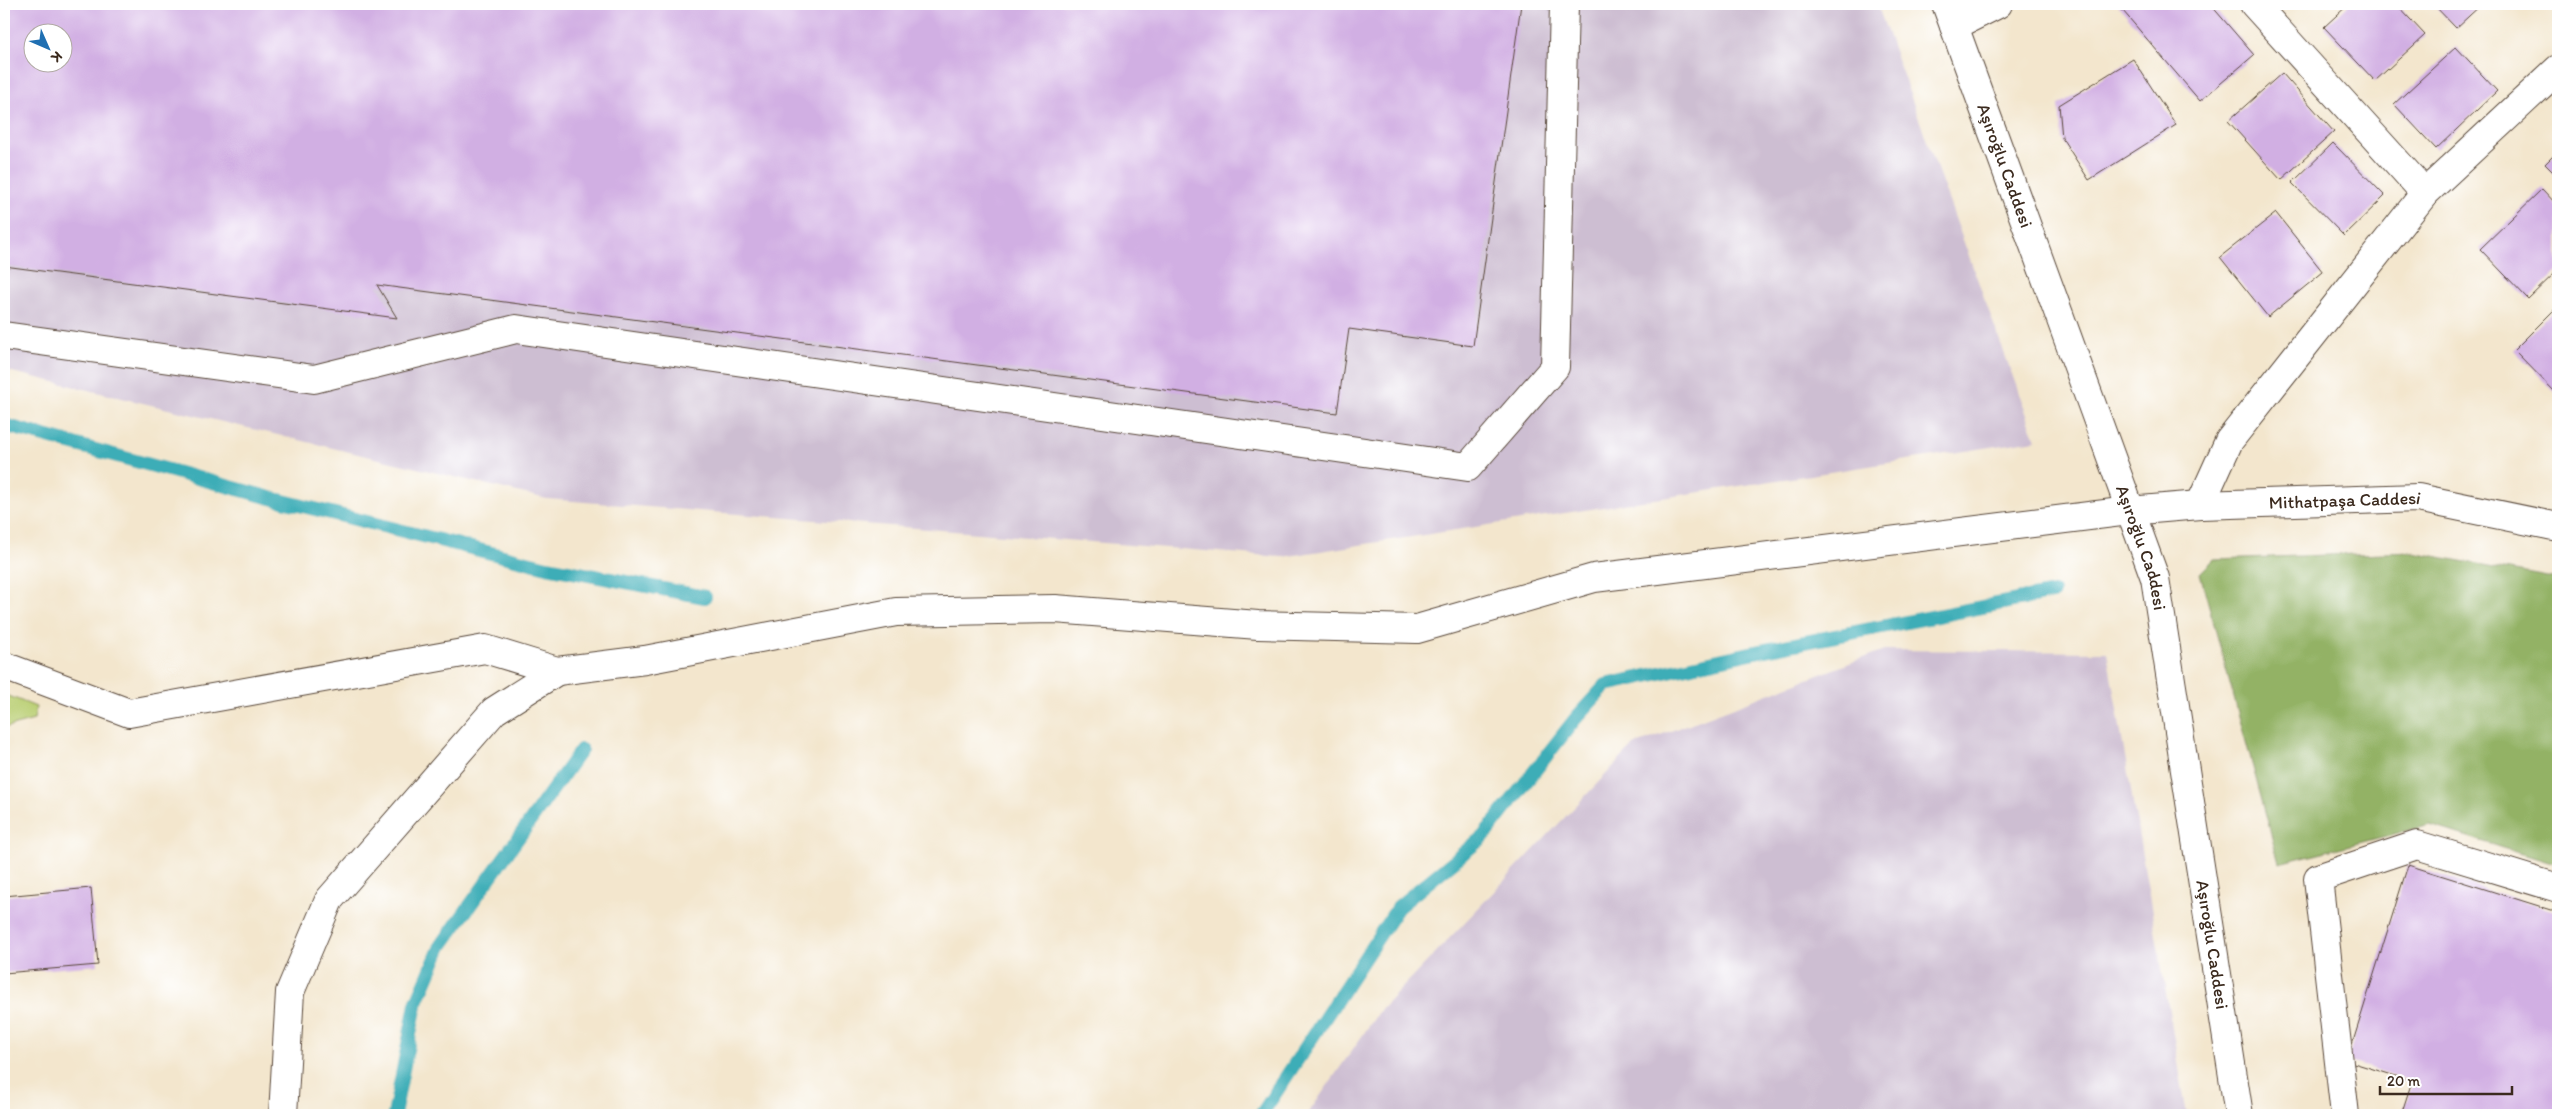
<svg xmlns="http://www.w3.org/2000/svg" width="2562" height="1119" viewBox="0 0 2562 1119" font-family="Itim,sans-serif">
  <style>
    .industrial { fill: #cdbed2; fill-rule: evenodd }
    .green { fill: #bacf73; stroke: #7a7c48 }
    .forest { fill: #93b265; stroke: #676e42 }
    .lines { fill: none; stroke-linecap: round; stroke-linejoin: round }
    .stream { stroke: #3cadb7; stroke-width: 14 }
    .building { fill: #d1afe3; fill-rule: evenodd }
    .minor-casing { stroke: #574638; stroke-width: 30 }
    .major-casing { stroke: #574638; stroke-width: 30 }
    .minor { stroke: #fff; stroke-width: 28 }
    .major { stroke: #fff; stroke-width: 28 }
    .labels { text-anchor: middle; stroke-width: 4; stroke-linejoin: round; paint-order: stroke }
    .street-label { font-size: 18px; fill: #3b2a1e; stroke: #fff }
  </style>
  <rect width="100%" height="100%" fill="#fff"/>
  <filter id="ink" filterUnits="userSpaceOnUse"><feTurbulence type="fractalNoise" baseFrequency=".02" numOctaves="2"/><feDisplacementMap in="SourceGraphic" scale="10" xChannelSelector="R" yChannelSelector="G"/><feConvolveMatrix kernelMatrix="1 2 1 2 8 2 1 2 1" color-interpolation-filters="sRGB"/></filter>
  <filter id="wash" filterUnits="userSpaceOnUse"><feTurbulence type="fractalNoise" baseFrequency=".0096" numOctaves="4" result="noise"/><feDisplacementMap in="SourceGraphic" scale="20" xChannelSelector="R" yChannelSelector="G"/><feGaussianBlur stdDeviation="1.12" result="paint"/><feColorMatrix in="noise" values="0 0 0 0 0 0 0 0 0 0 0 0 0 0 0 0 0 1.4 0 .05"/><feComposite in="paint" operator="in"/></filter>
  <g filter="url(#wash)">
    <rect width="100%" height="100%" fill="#f3e6cd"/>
    <g class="industrial">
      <path d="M4,4H1877L2036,440L1282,557L547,499L4,370ZM32,32H62V62H32Z"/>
      <polygon points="1884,650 2107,652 2187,1115 1307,1115 1378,1013 1634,745"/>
    </g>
    <polygon class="green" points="4,694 36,707 34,720 4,728"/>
    <polygon class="forest" points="2413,552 2558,579 2558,865 2430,825 2279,863 2200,573 2214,559"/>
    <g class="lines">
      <g class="stream">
        <polyline points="4,425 267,497 547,567 705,597"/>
        <polyline points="394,1115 416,1004 441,946 581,750"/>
        <polyline points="1261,1115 1398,907 1483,837 1576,718 1606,685 1755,652 2053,593"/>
      </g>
    </g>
    <g id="blocks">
      <g class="building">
        <path d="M4,4H1521L1473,346L1349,329L1337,413L377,285L397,318L4,266ZM32,32H62V62H32Z"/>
        <polygon points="2117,4 2210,4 2254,55 2200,101"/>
        <polygon points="2349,4 2396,4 2425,35 2375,81 2324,27"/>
        <polygon points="2433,4 2482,4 2456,28"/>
        <polygon points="2456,47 2497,91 2436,149 2394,104"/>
        <polygon points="2133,59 2176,125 2089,180 2062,138 2059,105"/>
        <polygon points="2282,73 2334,132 2281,180 2228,121"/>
        <polygon points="2333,143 2385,196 2344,236 2292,183"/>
        <polygon points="2558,151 2558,177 2545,164"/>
        <polygon points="2542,189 2558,206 2558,270 2528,299 2480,249"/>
        <polygon points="2276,213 2323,272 2268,317 2220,257"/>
        <polygon points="2558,306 2558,395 2514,350"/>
        <polygon points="2408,865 2558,912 2558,1115 2401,1115 2412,1081 2347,1061"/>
        <polygon points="91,888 98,965 4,973 4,896"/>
      </g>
    </g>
  </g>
  <g filter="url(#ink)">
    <use href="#blocks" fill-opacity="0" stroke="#574638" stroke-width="1"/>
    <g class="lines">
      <defs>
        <g id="minor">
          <polyline points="2254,4 2425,193"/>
          <polyline points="1954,26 1998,4"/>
          <polyline points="4,336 314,379 516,329 1468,467 1555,367 1564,4"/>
          <polyline points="2200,505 2229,441 2425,193 2558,69"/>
          <path id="s1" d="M4,666L129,713L485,649L557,671L645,660L896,612L1055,609L1258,625L1417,629L1594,578L2129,511L2200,505L2418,498L2558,527"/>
          <polyline points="283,1115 290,992 329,900 494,711 557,671"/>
          <polyline points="2345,1115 2318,878 2417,845 2558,888"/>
        </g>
        <g id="major">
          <path id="s2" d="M1946,4L2155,578L2239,1115"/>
        </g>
      </defs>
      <use href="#minor" class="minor-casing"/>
      <use href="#major" class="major-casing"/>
      <use href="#minor" class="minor"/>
      <use href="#major" class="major"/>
    </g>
  </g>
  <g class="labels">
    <g class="street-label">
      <text dy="6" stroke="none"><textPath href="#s2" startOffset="172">Aşıroğlu Caddesi</textPath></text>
      <text dy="6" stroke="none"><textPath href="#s1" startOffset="2376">Mithatpaşa Caddesi</textPath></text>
      <text dy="6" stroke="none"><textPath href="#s2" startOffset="578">Aşıroğlu Caddesi</textPath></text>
      <text dy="6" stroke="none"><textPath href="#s2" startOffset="982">Aşıroğlu Caddesi</textPath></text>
    </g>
  </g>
  <rect width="2562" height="1119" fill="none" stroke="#fff" stroke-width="20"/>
  <g transform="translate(48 48) rotate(135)"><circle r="24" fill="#ffffff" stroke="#b1aaa5"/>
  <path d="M0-4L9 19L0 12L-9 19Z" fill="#1f6fb2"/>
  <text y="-8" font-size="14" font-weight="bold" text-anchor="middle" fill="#3b2a1e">K</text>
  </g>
  <path d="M2380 1086v8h132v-8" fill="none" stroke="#3b2a1e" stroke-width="2.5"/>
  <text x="2387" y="1086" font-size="15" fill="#3b2a1e" stroke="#ffffff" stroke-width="4" paint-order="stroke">20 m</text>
</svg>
